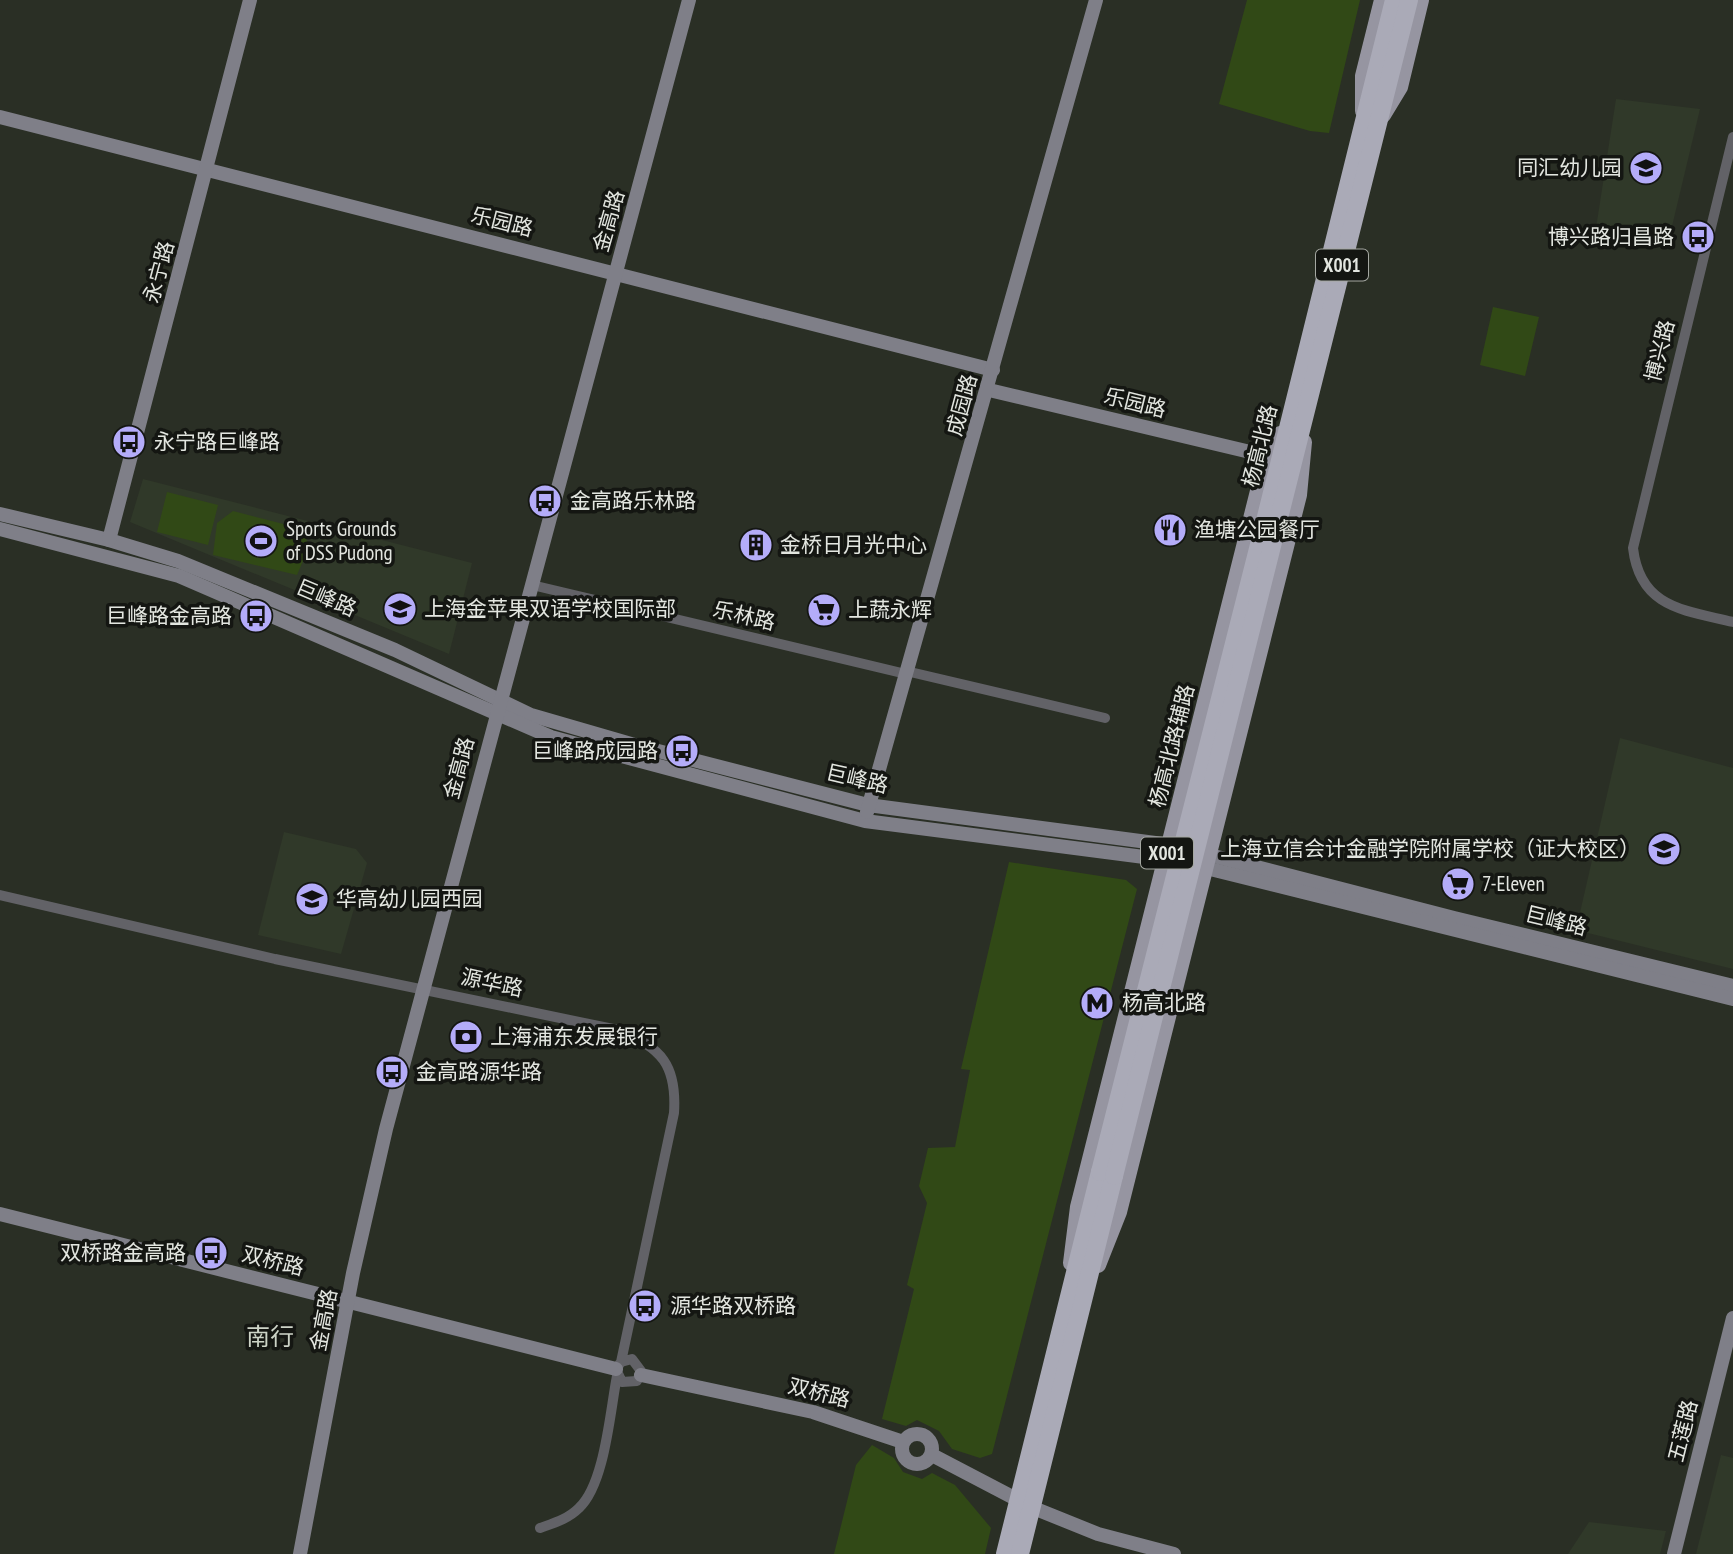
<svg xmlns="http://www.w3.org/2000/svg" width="1733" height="1554" viewBox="0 0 1733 1554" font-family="'PT Sans Narrow','Noto Sans SC',sans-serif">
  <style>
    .built { fill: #303929 }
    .green { fill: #314916 }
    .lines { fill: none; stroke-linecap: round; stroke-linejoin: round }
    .street { stroke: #626267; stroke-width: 10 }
    .secondary { stroke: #7f7f88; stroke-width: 14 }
    .primary { stroke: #9695a1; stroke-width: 16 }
    .highway { stroke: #aaaab7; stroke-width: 18 }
    .highway-bridge { stroke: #aaaab7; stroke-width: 18 }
    .labels { text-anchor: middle; stroke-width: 7; stroke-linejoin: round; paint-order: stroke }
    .shield { fill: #141612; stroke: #a5a8a2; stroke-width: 2 }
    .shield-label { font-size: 19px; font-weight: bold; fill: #e3e6e0 }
    .poi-label { font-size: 21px; fill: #e3e6e0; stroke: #141612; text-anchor: start }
    .street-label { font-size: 21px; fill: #e3e6e0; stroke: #141612 }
    .quarter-label { font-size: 24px; fill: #ccd3c6; stroke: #141612 }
  </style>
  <rect width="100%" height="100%" fill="#2a2f25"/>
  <g class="built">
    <polygon points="1616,99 1700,109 1668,243 1596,228"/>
    <polygon points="143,479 472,563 449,654 130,522"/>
    <polygon points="1620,738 1733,768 1733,969 1576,930"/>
    <polygon points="284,832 356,849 367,863 341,954 258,935"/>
    <polygon points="1721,1455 1733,1458 1733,1554 1696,1554"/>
    <polygon points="1589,1522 1666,1531 1660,1554 1568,1554"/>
  </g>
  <g class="green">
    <polygon points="1247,0 1360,0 1329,133 1310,131 1219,104"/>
    <polygon points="1493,307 1539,317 1525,376 1480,365"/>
    <polygon points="167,492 218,505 208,545 157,532"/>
    <polygon points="233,511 303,529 309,547 297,575 213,555 217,523"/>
    <polygon points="1009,862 1126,880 1137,889 992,1454 980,1458 952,1449 939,1431 917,1420 906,1426 882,1419 914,1289 907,1285 927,1203 919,1186 928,1148 955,1147 970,1070 961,1069"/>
    <polygon points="872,1445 894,1458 903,1472 922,1479 932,1473 955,1485 991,1528 985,1554 834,1554 856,1465"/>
  </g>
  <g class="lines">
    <g class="street">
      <path d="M1733,137L1633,548C1640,608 1684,610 1733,622"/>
      <polyline points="532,585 906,674"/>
      <polyline points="906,671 1105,718"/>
      <path d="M0,895L275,959L618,1030C662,1047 677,1066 674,1113L621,1362L616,1369L622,1382L637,1381L641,1371L632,1359L621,1362"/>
      <path d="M540,1528C554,1523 568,1519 579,1508C605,1484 610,1411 617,1376"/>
    </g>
    <g class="secondary">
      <polyline points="0,117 993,370"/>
      <polyline points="989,390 1271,457"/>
      <polyline points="0,514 109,540 178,561 395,650 531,715 631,744 868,805 1178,846"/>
      <polyline points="0,529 179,576 551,737 584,746 865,821 1175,861"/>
      <polyline points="109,540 250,0"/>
      <polyline points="867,812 1096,0"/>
      <polyline points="1198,852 1454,918 1733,986"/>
      <polyline points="1194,865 1733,999"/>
      <polyline points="0,1214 616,1369"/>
      <polyline points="641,1375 813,1412 903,1442"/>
      <circle cx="917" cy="1449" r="15"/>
      <polyline points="932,1455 1018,1500"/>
      <polyline points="1031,1507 1098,1534 1174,1554"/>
      <polyline points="300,1554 353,1273 386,1129 689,0"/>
      <polyline points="1674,1554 1733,1318"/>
    </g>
    <g class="primary">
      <polyline points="1363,111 1363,76 1382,0"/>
      <polyline points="1383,115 1400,87 1421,0"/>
      <polyline points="1071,1263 1078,1207 1259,487 1280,434"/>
      <polyline points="1098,1265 1119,1212 1299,495 1304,442"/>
    </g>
    <g class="highway">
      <polyline points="1264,525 1394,0"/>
      <polyline points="1276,530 1409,0"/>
      <polyline points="1005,1554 1100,1172"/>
      <polyline points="1020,1554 1114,1176"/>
    </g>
    <g class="highway-bridge">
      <polyline points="1100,1172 1264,525"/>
      <polyline points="1114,1176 1276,530"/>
    </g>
  </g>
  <defs>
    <symbol id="school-disc" viewBox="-11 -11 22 22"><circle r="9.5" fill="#b4acf9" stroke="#141612"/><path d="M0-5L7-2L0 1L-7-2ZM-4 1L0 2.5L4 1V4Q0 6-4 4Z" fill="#111"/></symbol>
    <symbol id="bus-disc" viewBox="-11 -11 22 22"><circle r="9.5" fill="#b4acf9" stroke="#141612"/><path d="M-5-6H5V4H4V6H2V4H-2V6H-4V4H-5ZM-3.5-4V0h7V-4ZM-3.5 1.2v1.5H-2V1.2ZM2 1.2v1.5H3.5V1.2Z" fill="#111"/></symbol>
    <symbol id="restaurant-disc" viewBox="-11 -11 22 22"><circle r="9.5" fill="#b4acf9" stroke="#141612"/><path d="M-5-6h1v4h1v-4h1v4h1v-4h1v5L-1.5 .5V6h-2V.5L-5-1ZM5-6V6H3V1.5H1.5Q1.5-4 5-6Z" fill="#111"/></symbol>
    <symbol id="stadium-disc" viewBox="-11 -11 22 22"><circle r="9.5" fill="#b4acf9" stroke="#141612"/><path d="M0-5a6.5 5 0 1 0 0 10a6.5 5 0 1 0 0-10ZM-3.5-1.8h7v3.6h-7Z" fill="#111"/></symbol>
    <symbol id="building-disc" viewBox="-11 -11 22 22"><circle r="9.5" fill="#b4acf9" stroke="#141612"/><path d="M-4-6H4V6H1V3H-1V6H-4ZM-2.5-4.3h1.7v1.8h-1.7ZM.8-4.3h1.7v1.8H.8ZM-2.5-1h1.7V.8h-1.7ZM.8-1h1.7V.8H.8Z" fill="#111"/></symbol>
    <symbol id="supermarket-disc" viewBox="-11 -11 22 22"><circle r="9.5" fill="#b4acf9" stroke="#141612"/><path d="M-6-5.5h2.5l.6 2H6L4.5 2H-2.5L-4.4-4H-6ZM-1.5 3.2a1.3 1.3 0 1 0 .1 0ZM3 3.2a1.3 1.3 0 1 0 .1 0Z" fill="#111"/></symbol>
    <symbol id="metro-disc" viewBox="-11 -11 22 22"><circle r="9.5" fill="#b4acf9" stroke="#141612"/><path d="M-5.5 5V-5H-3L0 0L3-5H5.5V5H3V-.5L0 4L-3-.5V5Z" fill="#111"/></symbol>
    <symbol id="bank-disc" viewBox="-11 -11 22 22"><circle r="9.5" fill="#b4acf9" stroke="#141612"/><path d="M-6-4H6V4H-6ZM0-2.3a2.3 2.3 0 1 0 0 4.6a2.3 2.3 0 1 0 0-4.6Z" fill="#111"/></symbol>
  </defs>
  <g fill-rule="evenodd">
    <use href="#school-disc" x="1627" y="149" width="38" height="38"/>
    <use href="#bus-disc" x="1679" y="218" width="38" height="38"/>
    <use href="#bus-disc" x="110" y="423" width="38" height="38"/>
    <use href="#bus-disc" x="526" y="482" width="38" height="38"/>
    <use href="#restaurant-disc" x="1151" y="511" width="38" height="38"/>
    <use href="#stadium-disc" x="242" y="522" width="38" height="38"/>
    <use href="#building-disc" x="737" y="526" width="38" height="38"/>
    <use href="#school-disc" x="381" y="590" width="38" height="38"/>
    <use href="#supermarket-disc" x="805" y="591" width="38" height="38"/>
    <use href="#bus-disc" x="237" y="597" width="38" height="38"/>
    <use href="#bus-disc" x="663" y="732" width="38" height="38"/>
    <use href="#school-disc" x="1645" y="830" width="38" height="38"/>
    <use href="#supermarket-disc" x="1439" y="865" width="38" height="38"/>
    <use href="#school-disc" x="293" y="880" width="38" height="38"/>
    <use href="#metro-disc" x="1078" y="984" width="38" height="38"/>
    <use href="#bank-disc" x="447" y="1018" width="38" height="38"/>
    <use href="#bus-disc" x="373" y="1053" width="38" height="38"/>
    <use href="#bus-disc" x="192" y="1234" width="38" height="38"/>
    <use href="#bus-disc" x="626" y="1287" width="38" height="38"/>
  </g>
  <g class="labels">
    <g class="shield">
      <rect x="1316" y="249.5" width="52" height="31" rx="5"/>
      <rect x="1141" y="837.5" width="52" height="31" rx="5"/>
    </g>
    <g class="shield-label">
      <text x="1342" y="272">X001</text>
      <text x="1167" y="860">X001</text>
    </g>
    <g class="poi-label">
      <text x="1622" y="175" text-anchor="end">同汇幼儿园</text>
      <text x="1674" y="244" text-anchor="end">博兴路归昌路</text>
      <text x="154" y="449">永宁路巨峰路</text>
      <text x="570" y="508">金高路乐林路</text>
      <text x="286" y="536">Sports Grounds<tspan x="286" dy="24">of DSS Pudong</tspan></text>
      <text x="1194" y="537">渔塘公园餐厅</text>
      <text x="780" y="552">金桥日月光中心</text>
      <text x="424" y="616">上海金苹果双语学校国际部</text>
      <text x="848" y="617">上蔬永辉</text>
      <text x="232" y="623" text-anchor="end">巨峰路金高路</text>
      <text x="658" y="758" text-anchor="end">巨峰路成园路</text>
      <text x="1640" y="856" text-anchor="end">上海立信会计金融学院附属学校（证大校区）</text>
      <text x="1482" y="891">7-Eleven</text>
      <text x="336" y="906">华高幼儿园西园</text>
      <text x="1122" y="1010">杨高北路</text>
      <text x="490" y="1044">上海浦东发展银行</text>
      <text x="416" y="1079">金高路源华路</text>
      <text x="186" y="1260" text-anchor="end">双桥路金高路</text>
      <text x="670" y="1313">源华路双桥路</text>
    </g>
    <g class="street-label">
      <text transform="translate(609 221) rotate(-74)" y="7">金高路</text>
      <text transform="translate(502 222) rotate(14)" y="7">乐园路</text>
      <text transform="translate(159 272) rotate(-75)" y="7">永宁路</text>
      <text transform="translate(1660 351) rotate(-76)" y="7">博兴路</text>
      <text transform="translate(1135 403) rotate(14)" y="7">乐园路</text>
      <text transform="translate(962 405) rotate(-75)" y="7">成园路</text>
      <text transform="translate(1260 446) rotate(-76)" y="7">杨高北路</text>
      <text transform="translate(326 598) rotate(23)" y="7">巨峰路</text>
      <text transform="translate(744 616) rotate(13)" y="7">乐林路</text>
      <text transform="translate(1172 746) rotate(-76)" y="7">杨高北路辅路</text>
      <text transform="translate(459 768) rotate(-75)" y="7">金高路</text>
      <text transform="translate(857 779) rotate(13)" y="7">巨峰路</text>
      <text transform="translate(1556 921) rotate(14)" y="7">巨峰路</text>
      <text transform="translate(492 983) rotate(12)" y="7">源华路</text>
      <text transform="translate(273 1261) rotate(14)" y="7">双桥路</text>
      <text transform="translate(324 1320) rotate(-79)" y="7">金高路</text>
      <text transform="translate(819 1393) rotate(14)" y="7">双桥路</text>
      <text transform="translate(1683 1431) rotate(-76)" y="7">五莲路</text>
    </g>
    <g class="quarter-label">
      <text x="270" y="1345">南行</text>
    </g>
  </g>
</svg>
